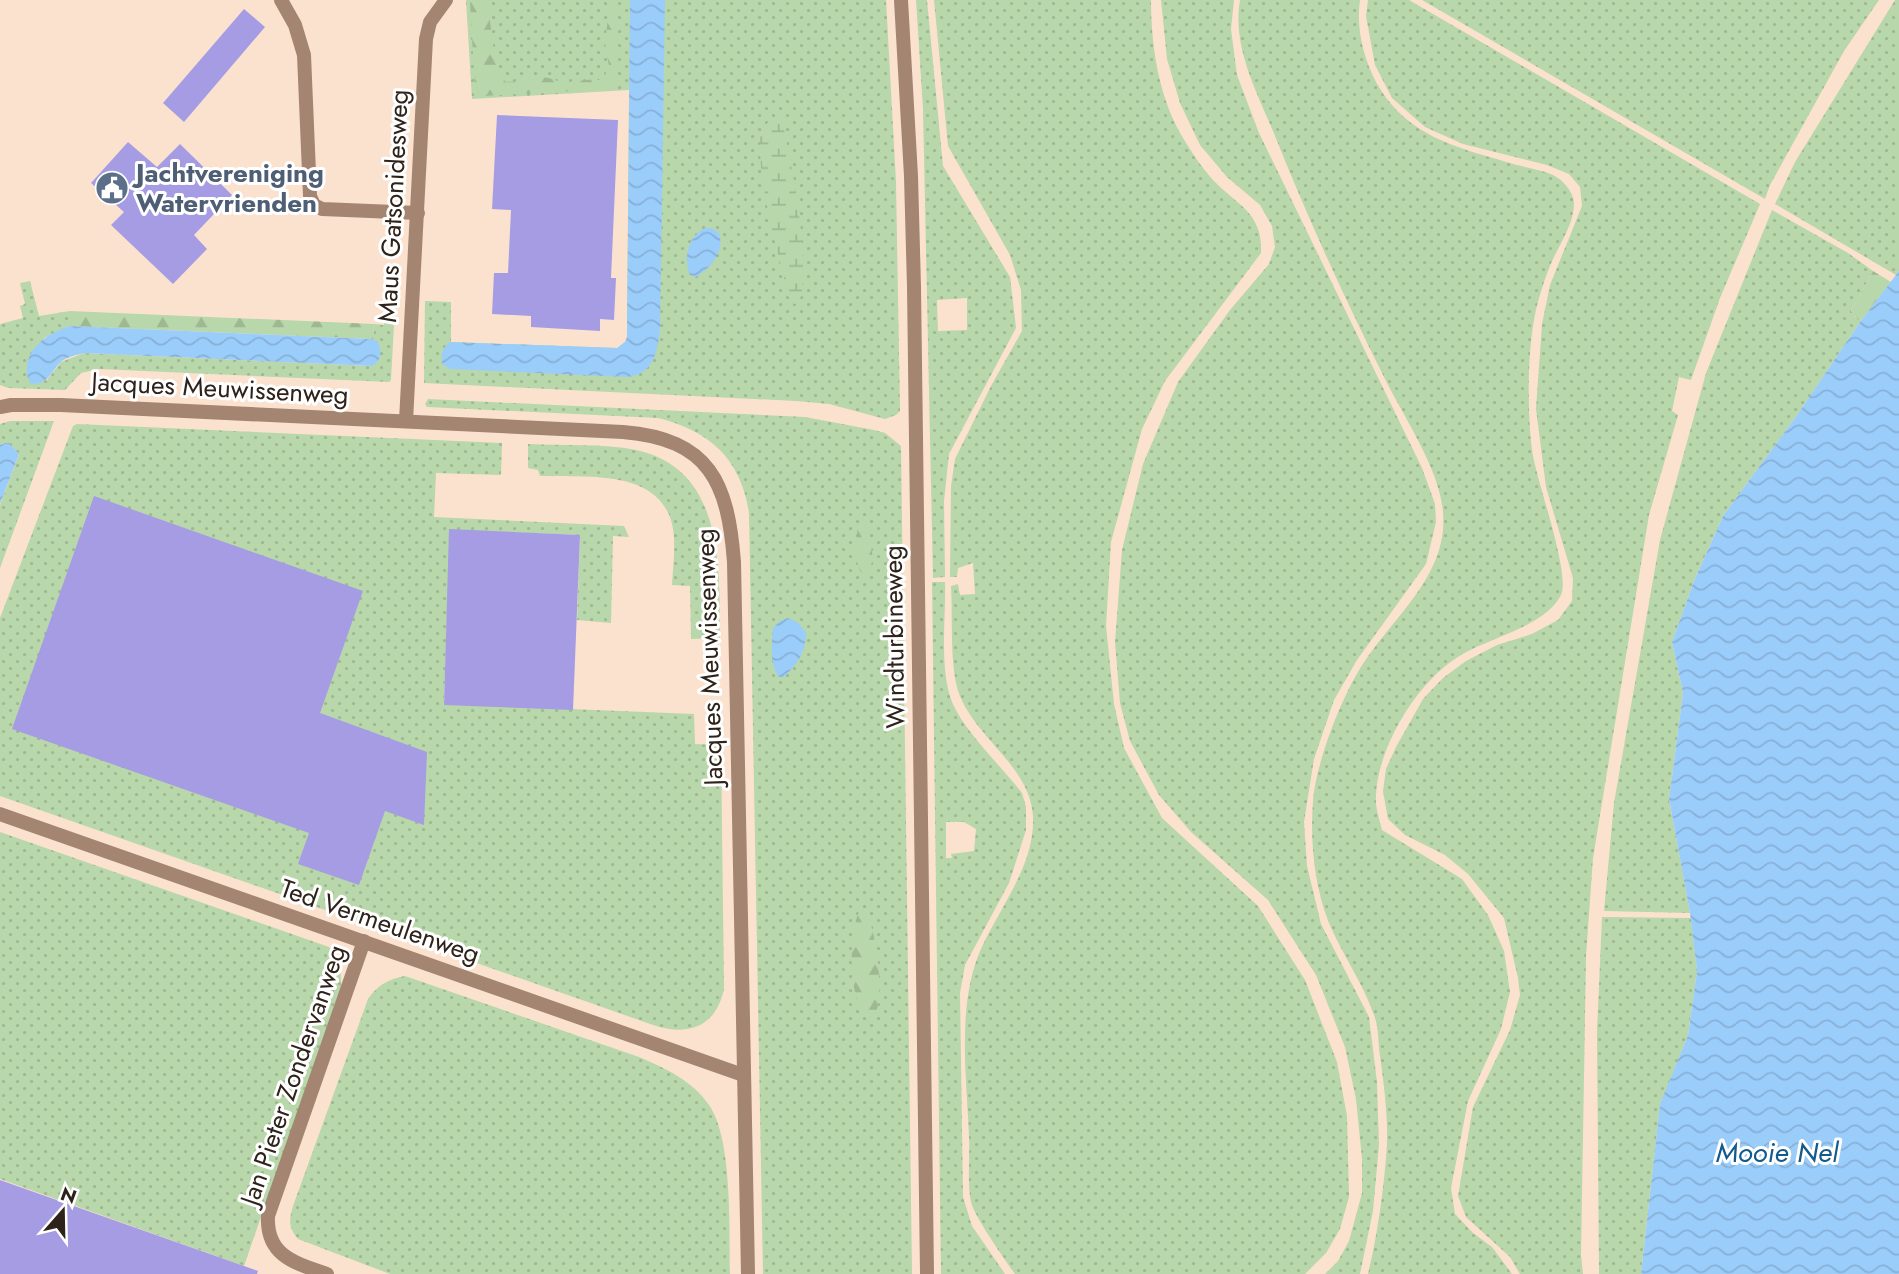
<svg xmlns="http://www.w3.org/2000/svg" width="1899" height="1274" viewBox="0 0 1899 1274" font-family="Jost,sans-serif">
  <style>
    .green { fill: url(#green-dots); fill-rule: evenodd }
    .forest { fill: url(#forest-firs) }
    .wetland { fill: url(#wetland-marsh) }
    .water { fill: url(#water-waves) }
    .building { fill: #a59ce4 }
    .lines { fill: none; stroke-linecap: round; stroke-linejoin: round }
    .lane { stroke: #a38572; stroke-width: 14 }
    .street { stroke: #a38572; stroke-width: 14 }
    .labels { text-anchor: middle; stroke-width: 6; stroke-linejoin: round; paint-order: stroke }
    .service-label { font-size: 26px; font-weight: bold; fill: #4e5e75; stroke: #fff; text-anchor: start }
    .street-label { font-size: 26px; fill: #2e231a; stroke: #fff }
    .water-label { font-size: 28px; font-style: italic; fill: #135a8d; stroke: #fff }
  </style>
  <defs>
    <pattern id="green-dots" width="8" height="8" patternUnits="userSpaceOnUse" patternTransform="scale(1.75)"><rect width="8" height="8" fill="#b8d7aa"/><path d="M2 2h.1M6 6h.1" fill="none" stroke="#9eb892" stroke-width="1.8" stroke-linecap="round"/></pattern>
    <pattern id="forest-firs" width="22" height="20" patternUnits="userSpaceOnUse" patternTransform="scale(1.75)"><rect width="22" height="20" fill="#b8d7aa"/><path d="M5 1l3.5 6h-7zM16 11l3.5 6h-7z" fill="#9eb892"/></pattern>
    <pattern id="wetland-marsh" width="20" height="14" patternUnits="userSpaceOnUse" patternTransform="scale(1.75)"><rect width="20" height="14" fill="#b8d7aa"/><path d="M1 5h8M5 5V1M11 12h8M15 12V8" fill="none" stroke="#9eb892"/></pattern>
    <pattern id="water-waves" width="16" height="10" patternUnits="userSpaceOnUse" patternTransform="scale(1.75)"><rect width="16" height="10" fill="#9bcdfb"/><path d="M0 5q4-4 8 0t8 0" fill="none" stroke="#86b0d7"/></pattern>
  </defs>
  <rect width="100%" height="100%" fill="#fbe2cf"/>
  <g class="green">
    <polygon points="466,0 886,0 896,182 900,411 896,415 885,419 829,404 796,401 424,383 425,301 451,302 451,342 617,348 625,342 627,337 629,90 472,99"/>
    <path d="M916,0H927L943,166L1010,277L1016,328L949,454L944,501L945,577L933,578L923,109ZM967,298V330L938,331L937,300Z"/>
    <path d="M934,0H1151C1151,44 1158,92 1179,131C1188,147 1201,167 1213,180C1238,206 1263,213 1261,253L1165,381L1142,429L1111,542L1106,626L1114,704L1124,748L1162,818L1258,906L1305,980L1337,1062L1347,1116L1349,1197L1340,1229L1326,1253L1305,1274H1015C1005,1260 974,1216 971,1202C967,1182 970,1158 969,1138C967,1078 956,1005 981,949C1000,907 1035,865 1033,817C1031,768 978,740 960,696C949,670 953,615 951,586L958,584L960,595L975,594L973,563L958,568L957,577H950L951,486L955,459L991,386L1022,331L1021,290L1010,255L948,146Z"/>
    <polygon points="1161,0 1234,0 1231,29 1237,75 1259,133 1422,468 1435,504 1436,522 1426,564 1357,660 1334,700 1314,759 1304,822 1307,866 1321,924 1369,1017 1377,1082 1379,1145 1373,1211 1360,1274 1325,1274 1338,1261 1349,1241 1362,1193 1362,1159 1356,1099 1345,1047 1316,975 1268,900 1191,832 1159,795 1130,741 1120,703 1115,642 1122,550 1143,464 1178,382 1230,310 1269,264 1275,247 1272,226 1260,205 1227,177 1200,145 1180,103 1167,59"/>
    <path d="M1240,0H1360C1356,28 1363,57 1376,82C1407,138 1460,148 1517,165C1528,168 1542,170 1553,175C1563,180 1573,191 1574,203C1574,223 1562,240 1554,257C1547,271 1542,288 1538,302C1527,340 1527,411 1532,450C1536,480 1571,574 1561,595C1545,626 1492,637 1463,654C1418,678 1373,753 1376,804C1377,813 1380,822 1382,830L1462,879L1488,915L1504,951L1510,992L1501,1029L1468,1101L1451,1188L1455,1214L1473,1233L1492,1247L1512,1274H1368C1378,1232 1384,1188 1387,1145C1388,1116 1384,1085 1380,1056C1378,1043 1379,1028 1374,1015C1363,983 1342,954 1329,923C1314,885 1310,842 1313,801C1316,764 1339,704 1358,672C1390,617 1457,572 1441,499C1433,459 1401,412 1383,375C1343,295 1306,214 1273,131C1256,90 1232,46 1240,0Z"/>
    <polygon points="1368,0 1409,0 1760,204 1720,298 1691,380 1679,377 1672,411 1678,415 1649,515 1593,858 1586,956 1581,1255 1583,1274 1520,1274 1510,1257 1466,1217 1458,1196 1473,1107 1510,1030 1520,995 1518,978 1504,918 1468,874 1445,855 1405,835 1388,819 1383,791 1386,769 1396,747 1423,699 1443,678 1466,661 1497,645 1532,634 1558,620 1572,601 1573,578 1546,487 1536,409 1542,324 1550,285 1582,206 1580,187 1569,174 1547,165 1463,144 1425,127 1392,98 1375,65 1366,16"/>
    <polygon points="1422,0 1879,0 1844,51 1770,185 1765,199"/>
    <polygon points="1895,0 1899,0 1899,271 1896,275 1775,204 1795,162"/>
    <polygon points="1772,210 1848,253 1873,271 1851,311 1860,322 1797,415 1723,516 1694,581 1672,642 1683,693 1669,799 1690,913 1604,911 1614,803 1660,540 1706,373"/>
    <path d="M30,281L39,316L70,311V326L44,338L46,381L61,362L84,353L372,366C379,359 382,352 378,342L373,339L374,324L384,325L385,317L394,325L391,380L389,382L99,369L81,373L65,390L8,388L0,385V324L23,318L20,306L25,304L20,283Z"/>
    <path d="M428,399L805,417L874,430L885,433L901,446L912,1274H763L749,513C741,459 710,431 658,418L427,407L425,404Z"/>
    <polygon points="10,421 54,421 0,568 0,505 19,454 5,443 0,445 0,424"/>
    <path d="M77,424L502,443L501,475L436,473L434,517L624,526L629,537L613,536L611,623L577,620L580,535L450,530L444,704L694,714L695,744L721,745L724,989C716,1026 690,1036 656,1026L0,796V618L73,426Z"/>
    <path d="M528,444C563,446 602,443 636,450C725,469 719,568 720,638L691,639L690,586L672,585C673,565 677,540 671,520C654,468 583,478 540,476L538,470L528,468Z"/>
    <path d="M932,582H945C946,618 939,668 952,702C964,731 1002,767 1022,793L1026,807V830L1009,883L965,965L960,993L963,1197L972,1226L1005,1274H941ZM946,822H964L976,829L974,851L951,854L952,858H946Z"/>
    <path d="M0,832L329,947C340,960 341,970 341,986L244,1266L0,1179Z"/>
    <polygon points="1602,917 1691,918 1697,971 1688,1035 1660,1105 1641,1274 1599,1274 1597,1032"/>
    <path d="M405,976L639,1057C665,1068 693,1081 709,1105C733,1139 729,1232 730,1274H390L298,1239C288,1227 289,1220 293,1206L368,999C378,985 388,979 405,976Z"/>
  </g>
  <g class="forest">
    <path d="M470,0H487L497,73L506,82C518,82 528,78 539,77C547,76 557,82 566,82C578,82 588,78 599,80L605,75L609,66L605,43L609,9L606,0H615L614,85L611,89L481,96L475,90Z"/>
    <polygon points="1873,271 1891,282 1860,322 1851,311"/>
    <polygon points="70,311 374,324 373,339 70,326"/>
    <polygon points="868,523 873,560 864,581 855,556 858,525"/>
    <path d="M866,911C876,931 884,991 876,1012C875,1014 870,1020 869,1021C848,1004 848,935 859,912Z"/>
  </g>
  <path class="wetland" d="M769,121H782C791,158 813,272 798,305L790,302L769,218L761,168L759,134Z"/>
  <g class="water">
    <path d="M630,0H665L660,330C657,354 653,375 626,377L450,369L442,364C441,354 442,348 450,342L617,348L625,342L627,337Z"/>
    <path d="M705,228H712L719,233C725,251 711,268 696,277L690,275C683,258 688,236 705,228Z"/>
    <polygon points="1899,271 1899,1274 1641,1274 1660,1104 1688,1035 1697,971 1690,913 1669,799 1683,693 1672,642 1694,581 1723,516 1797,415 1860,322"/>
    <path d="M70,326L373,339L378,342C382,351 381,362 372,366L84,353C77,355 69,356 62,361C51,370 50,384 32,384C27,379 27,376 27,368C28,345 51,332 70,326Z"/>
    <polygon points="5,443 9,443 19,454 0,504 0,445"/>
    <path d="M788,618L797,622L806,632C806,652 798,663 784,677H779C769,662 772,645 773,628L780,621Z"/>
  </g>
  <g class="building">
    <polygon points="244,9 265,27 184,122 163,103"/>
    <polygon points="497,115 618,120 611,278 616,278 614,320 600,319 600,331 531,327 531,316 492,314 494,273 508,273 511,210 492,209"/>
    <polygon points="128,142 157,167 180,144 232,195 194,235 207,249 173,284 111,225 124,212 91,183"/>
    <polygon points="94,496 363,591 320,713 427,752 424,825 385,811 359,885 298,864 309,833 12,729"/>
    <polygon points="449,529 580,535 573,710 444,705"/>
    <polygon points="0,1180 258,1271 257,1274 0,1274"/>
  </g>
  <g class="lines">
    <polyline class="lane" points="281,0 295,25 304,55 310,196 314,205 322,209 418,213"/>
    <g class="street">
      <polyline points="901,0 911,176 914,287 927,1274"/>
      <path d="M0,407L11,405H61L623,432C710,439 728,483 734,562L748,1274"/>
      <polyline points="406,421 426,39 430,22 446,0"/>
      <polyline points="0,814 743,1075"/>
      <path d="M327,1274C295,1263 266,1256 268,1216L364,941"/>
    </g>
  </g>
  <defs>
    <symbol id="civic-disc" viewBox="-11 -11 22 22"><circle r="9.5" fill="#5c6f8a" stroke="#fff"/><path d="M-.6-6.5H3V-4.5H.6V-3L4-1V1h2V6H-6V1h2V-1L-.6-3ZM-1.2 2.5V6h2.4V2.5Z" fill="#fff"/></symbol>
  </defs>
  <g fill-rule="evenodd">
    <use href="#civic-disc" x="93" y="169" width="38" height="38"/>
  </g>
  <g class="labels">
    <g class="service-label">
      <text x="136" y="182">Jachtvereniging<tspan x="136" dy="30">Watervrienden</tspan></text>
    </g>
    <g class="street-label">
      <text transform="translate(393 206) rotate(-87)" y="9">Maus Gatsonidesweg</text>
      <text transform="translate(220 388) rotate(3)" y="9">Jacques Meuwissenweg</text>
      <text transform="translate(894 637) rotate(-91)" y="9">Windturbineweg</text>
      <text transform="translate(709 657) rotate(-92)" y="9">Jacques Meuwissenweg</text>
      <text transform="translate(380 921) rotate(19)" y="9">Ted Vermeulenweg</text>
      <text transform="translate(293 1075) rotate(-71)" y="9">Jan Pieter Zondervanweg</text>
    </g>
    <g class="water-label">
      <text x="1777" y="1162">Mooie Nel</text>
    </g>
  </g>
  <g transform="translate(63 1211) rotate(20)" stroke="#ffffff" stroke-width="5" paint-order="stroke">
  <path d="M0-5L12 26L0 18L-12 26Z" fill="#2e231a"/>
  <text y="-10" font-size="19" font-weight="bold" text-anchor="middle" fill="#2e231a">N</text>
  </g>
</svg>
